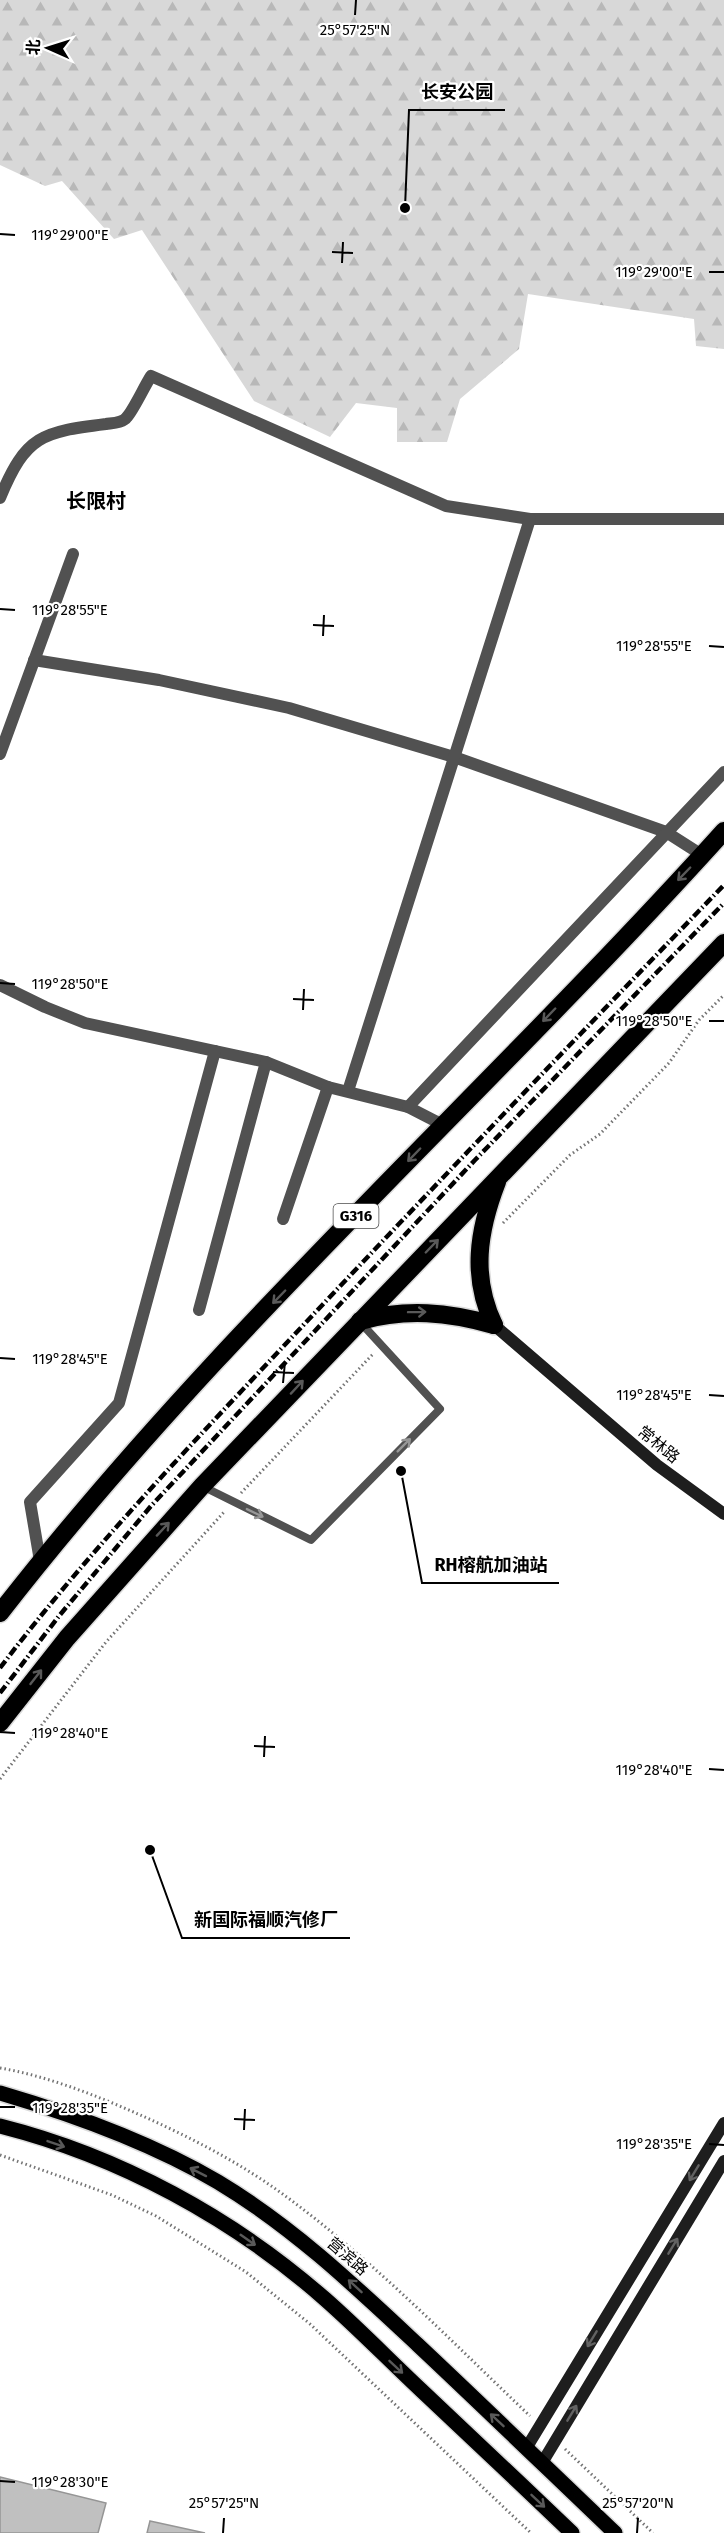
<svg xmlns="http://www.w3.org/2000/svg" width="724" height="2533" viewBox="0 0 724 2533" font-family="'Fira Sans','Noto Sans SC',sans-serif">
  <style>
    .forest { fill: url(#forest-firs) }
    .building { fill: #c0c0c0; stroke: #959595; stroke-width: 1.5 }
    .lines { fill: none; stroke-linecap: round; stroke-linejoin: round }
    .primary-casing { stroke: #dbdbdb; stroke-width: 18 }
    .highway-casing { stroke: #dbdbdb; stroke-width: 21 }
    .path { stroke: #737373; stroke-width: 3; stroke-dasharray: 1.5 3; stroke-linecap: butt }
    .lane { stroke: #515151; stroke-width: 8 }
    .street { stroke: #515151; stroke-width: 12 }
    .secondary { stroke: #1e1e1e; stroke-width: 12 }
    .primary { stroke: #000; stroke-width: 15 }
    .highway { stroke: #000; stroke-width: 18 }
    .rail { stroke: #000; stroke-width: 4.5; stroke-dasharray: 9 3 1.5 3; stroke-linecap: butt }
    .oneway { stroke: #595959 }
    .oneway2 { stroke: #979797 }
    .oneway3 { stroke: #626262 }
    .ticks { fill: none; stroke: #000; stroke-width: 2 }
    .labels { text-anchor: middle; stroke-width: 4.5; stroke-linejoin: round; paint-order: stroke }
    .shield { fill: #fff; stroke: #4c4c4c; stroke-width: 1.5 }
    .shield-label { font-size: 15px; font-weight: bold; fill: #000 }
    .street-label { font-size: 16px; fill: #000; stroke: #fff }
    .quarter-label { font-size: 20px; font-weight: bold; fill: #000; stroke: #fff }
    .ticks-label { font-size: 15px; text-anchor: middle; fill: #000; stroke: #fff; stroke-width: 4.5; stroke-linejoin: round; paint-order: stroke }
    .leader { fill: none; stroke: #000; stroke-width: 2 }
    .callout-dot { fill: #000; stroke: #fff; stroke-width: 2 }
    .callout-label { font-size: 18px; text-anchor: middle; font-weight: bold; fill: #000; stroke: #fff; stroke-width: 4.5; stroke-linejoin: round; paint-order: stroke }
  </style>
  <defs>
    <pattern id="forest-firs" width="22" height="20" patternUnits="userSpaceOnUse" patternTransform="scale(1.5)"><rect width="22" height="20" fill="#d8d8d8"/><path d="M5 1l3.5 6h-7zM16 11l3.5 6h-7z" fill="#b8b8b8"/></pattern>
  </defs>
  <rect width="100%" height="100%" fill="#fff"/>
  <polygon class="forest" points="0,0 724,0 724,349 696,346 694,319 528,294 519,349 460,399 447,442 397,442 397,408 356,403 330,437 254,401 142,230 114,239 62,181 45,186 0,165"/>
  <g class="building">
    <polygon points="0,2477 106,2503 98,2533 0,2533"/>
    <polygon points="150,2521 205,2533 147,2533"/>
  </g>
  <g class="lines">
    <defs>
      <g id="primary">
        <path d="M0,2093C75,2115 150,2142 218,2182C293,2227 355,2286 418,2345C484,2407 549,2470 615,2533"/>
        <path d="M0,2126C119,2156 233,2218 325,2299C358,2328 389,2360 421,2390C471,2437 522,2485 572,2533"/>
      </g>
      <g id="highway">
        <path d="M360,1321C406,1308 448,1312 494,1325"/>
        <path d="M494,1325C471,1277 478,1231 497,1182"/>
        <path d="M0,1613C218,1332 486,1095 724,831"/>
        <polyline points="0,1723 67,1638 202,1486 724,943"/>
      </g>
    </defs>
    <use href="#primary" class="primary-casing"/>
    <use href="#highway" class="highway-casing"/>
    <g class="path">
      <polyline points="503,1223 570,1155 600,1134 669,1063 699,1020 724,995"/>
      <polyline points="241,1493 373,1354"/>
      <polyline points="0,1779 106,1642 225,1511"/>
      <path d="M0,2068C47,2076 95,2095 138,2114C188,2136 239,2162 284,2195C373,2260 450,2340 530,2416"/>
      <polyline points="0,2155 112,2195 156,2216 246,2272 310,2324 531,2533"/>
      <polyline points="565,2449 653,2533"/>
    </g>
    <polyline class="lane" points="202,1486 311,1540 440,1409 361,1323"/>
    <g class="street">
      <path d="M0,498C26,435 42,432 106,424C112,423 123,423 127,417C134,409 144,387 151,376L446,506L530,519H724"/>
      <polyline points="34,660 159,680 289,708 454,757 666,832 702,855"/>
      <polyline points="0,754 73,554"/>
      <polyline points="0,985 45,1007 85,1023 266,1062 328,1087 408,1107 443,1125"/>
      <polyline points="348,1091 530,519"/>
      <polyline points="408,1107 724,772"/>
      <polyline points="283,1219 328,1087"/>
      <polyline points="199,1310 266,1062"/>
      <polyline points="40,1561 30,1502 119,1403 215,1051"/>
    </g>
    <g class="secondary">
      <polyline points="494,1325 657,1465 724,1514"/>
      <polyline points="527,2447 724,2123"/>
      <polyline points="542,2463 724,2161"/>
    </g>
    <use href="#primary" class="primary"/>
    <use href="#highway" class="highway"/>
    <g class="rail">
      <path d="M0,1668C90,1549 193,1443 294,1335C436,1184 580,1034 724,885"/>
      <polyline points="0,1693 59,1616 151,1506 475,1160 724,903"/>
    </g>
  </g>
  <defs><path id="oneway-shaft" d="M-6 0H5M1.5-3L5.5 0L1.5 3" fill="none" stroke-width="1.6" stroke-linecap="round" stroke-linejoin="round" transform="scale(1.5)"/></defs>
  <g class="oneway">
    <use href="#oneway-shaft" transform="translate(684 874) rotate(134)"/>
    <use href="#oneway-shaft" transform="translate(549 1015) rotate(134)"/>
    <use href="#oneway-shaft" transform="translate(414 1155) rotate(134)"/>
    <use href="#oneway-shaft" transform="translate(432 1246) rotate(-46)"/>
    <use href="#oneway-shaft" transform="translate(279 1297) rotate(134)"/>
    <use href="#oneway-shaft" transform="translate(417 1312) rotate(-1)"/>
    <use href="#oneway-shaft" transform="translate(297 1387) rotate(-47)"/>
    <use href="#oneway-shaft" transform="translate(163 1529) rotate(-47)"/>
    <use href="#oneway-shaft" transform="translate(36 1677) rotate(-52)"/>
    <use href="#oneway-shaft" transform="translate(56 2144) rotate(19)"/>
    <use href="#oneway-shaft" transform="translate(198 2172) rotate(-153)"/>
    <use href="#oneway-shaft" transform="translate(248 2240) rotate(35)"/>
    <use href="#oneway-shaft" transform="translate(355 2286) rotate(-137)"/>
    <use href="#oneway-shaft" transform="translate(396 2367) rotate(43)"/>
    <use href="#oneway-shaft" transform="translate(497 2420) rotate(-137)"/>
    <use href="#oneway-shaft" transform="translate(538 2501) rotate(43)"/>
  </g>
  <g class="oneway2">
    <use href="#oneway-shaft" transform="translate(404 1445) rotate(-45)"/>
    <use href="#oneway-shaft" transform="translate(255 1513) rotate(26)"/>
  </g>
  <g class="oneway3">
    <use href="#oneway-shaft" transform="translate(694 2173) rotate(121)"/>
    <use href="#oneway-shaft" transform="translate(673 2246) rotate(-59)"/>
    <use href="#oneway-shaft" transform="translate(592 2339) rotate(121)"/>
    <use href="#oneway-shaft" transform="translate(572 2413) rotate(-59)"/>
  </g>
  <path class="ticks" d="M355,15L356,0M0,234L15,235M332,252L353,253M342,263L343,242M709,272H724M0,609L15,610M313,625L334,626M323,636L324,615M709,646L724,647M0,983L15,984M293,999L314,1000M303,1010L304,989M709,1021H724M0,1358L15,1359M273,1372L294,1373M283,1383L285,1362M709,1395L724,1396M0,1732L15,1733M254,1746L275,1747M264,1757L265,1736M709,1769L724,1770M0,2107H15M234,2119L255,2120M244,2130L245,2109M709,2144L724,2145M0,2481L15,2482M223,2533L224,2518M637,2533L638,2518"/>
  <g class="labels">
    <rect class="shield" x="333.5" y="1204" width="45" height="24" rx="4.5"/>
    <g class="shield-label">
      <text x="356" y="1221">G316</text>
    </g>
    <g class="street-label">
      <text transform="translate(659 1444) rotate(39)" y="6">常林路</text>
      <text transform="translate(348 2256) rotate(41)" y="6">营滨路</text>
    </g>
    <g class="quarter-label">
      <text x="96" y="508">长限村</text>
    </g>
  </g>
  <g class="ticks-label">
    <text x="355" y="35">25°57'25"N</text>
    <text x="70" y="240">119°29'00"E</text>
    <text x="654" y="277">119°29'00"E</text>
    <text x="70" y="615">119°28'55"E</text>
    <text x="654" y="651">119°28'55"E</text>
    <text x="70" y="989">119°28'50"E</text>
    <text x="654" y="1026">119°28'50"E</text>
    <text x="70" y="1364">119°28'45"E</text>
    <text x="654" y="1400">119°28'45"E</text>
    <text x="70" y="1738">119°28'40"E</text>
    <text x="654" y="1775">119°28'40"E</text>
    <text x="70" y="2113">119°28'35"E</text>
    <text x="654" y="2149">119°28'35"E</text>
    <text x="70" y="2487">119°28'30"E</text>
    <text x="224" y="2508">25°57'25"N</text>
    <text x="638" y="2508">25°57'20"N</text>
  </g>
  <path class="leader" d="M405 208L409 110H505M401 1471L422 1583H559M150 1850L182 1938H350"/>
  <g class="callout-dot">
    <circle cx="405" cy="208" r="6"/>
    <circle cx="401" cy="1471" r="6"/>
    <circle cx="150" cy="1850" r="6"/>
  </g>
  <g class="callout-label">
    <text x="457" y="98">长安公园</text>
    <text x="491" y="1571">RH榕航加油站</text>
    <text x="266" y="1926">新国际福顺汽修厂</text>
  </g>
  <g transform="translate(48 48) rotate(273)" stroke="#ffffff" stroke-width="4.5" paint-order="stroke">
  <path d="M0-4.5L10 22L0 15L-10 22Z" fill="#000000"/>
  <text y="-9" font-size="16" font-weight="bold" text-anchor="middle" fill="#000000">北</text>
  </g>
</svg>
